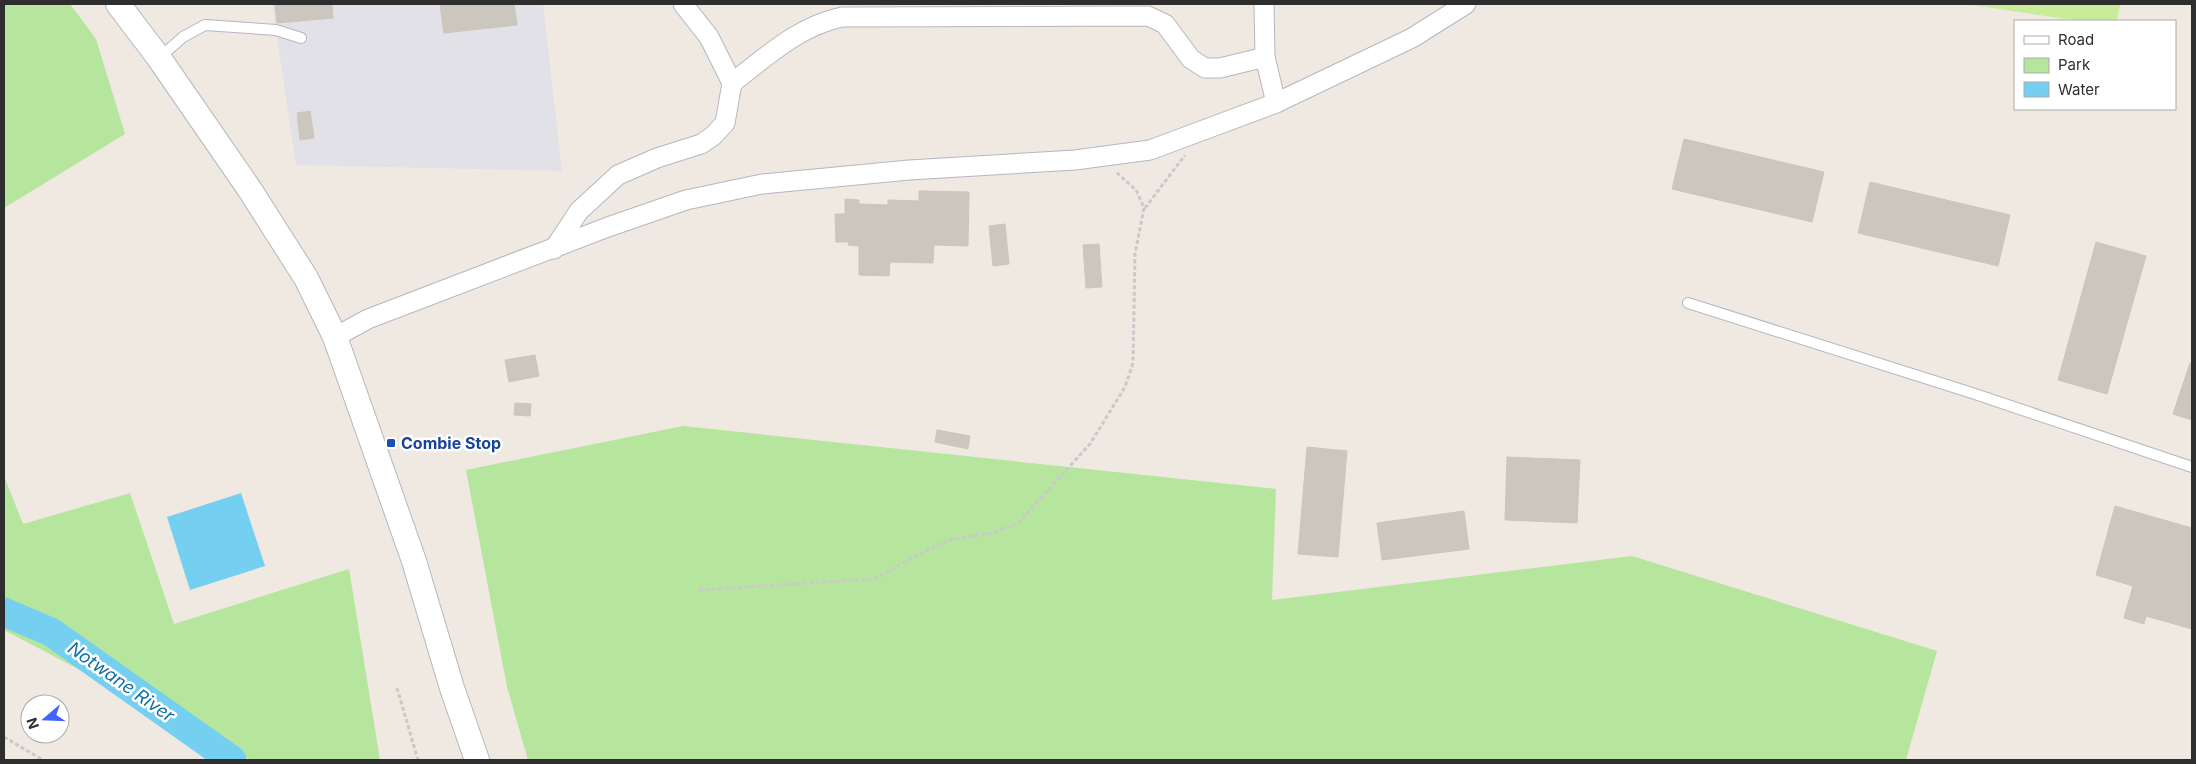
<svg xmlns="http://www.w3.org/2000/svg" width="2196" height="764" viewBox="0 0 2196 764" font-family="Inter,sans-serif">
  <style>
    .industrial { fill: #e3e1e8 }
    .green { fill: #b6e59e }
    .pitch { fill: #c9ec9a }
    .water { fill: #75cff0 }
    .lines { fill: none; stroke-linecap: round; stroke-linejoin: round }
    .river { stroke: #75cff0; stroke-width: 29 }
    .building { fill: #cbc7bf; stroke: #cbc5ba }
    .service-casing { stroke: #b4b7c1; stroke-width: 12 }
    .minor-casing { stroke: #b4b7c1; stroke-width: 21 }
    .tertiary-casing { stroke: #b4b7c1; stroke-width: 26 }
    .path { stroke: #c9c9c9; stroke-width: 3; stroke-dasharray: 4 2.5; stroke-linecap: butt }
    .service { stroke: #fff; stroke-width: 10 }
    .minor { stroke: #fff; stroke-width: 19 }
    .tertiary { stroke: #fff; stroke-width: 24 }
    .transit-dot { fill: #1a4fb4; stroke: #fff; stroke-width: 2 }
    .labels { text-anchor: middle; stroke-width: 5; stroke-linejoin: round; paint-order: stroke }
    .transit-label { font-size: 16px; font-weight: bold; fill: #164399; stroke: #fff; text-anchor: start }
    .water-label { font-size: 18px; font-style: italic; fill: #0d6fa3; stroke: #fff }
  </style>
  <rect width="100%" height="100%" fill="#efe9e1"/>
  <polygon class="industrial" points="272,4 543,4 562,171 296,165"/>
  <g class="green">
    <polygon points="4,4 70,4 96,39 125,134 4,208"/>
    <polygon points="683,426 1276,489 1272,600 1632,556 1937,651 1906,760 528,760 507,687 466,470"/>
    <polygon points="4,476 23,524 130,493 174,624 349,569 380,760 251,760 4,630"/>
  </g>
  <polygon class="pitch" points="1966,4 2120,4 2117,21 2079,21"/>
  <polygon class="water" points="241,493 265,566 190,590 167,517"/>
  <g class="lines">
    <polyline class="river" points="4,612 51,632 232,760"/>
  </g>
  <g class="building">
    <polygon points="275,4 332,4 333,18 277,23"/>
    <polygon points="440,4 514,4 517,25 444,33"/>
    <polygon points="310,111 314,138 300,140 297,113"/>
    <polygon points="1684,139 1824,172 1812,222 1672,189"/>
    <polygon points="1870,182 2010,215 1998,266 1858,233"/>
    <polygon points="919,191 969,192 968,246 934,245 933,263 890,262 889,276 859,275 859,246 848,245 849,242 836,242 835,214 845,214 845,199 859,200 859,204 888,205 888,200 919,201"/>
    <polygon points="1005,224 1009,264 993,266 989,226"/>
    <polygon points="2096,242 2146,256 2107,394 2058,380"/>
    <polygon points="1099,244 1102,287 1086,288 1083,245"/>
    <polygon points="535,355 539,376 509,382 505,360"/>
    <polygon points="2190,363 2192,363 2192,420 2173,414"/>
    <polygon points="515,403 531,404 530,416 514,415"/>
    <polygon points="937,430 970,436 968,449 935,442"/>
    <polygon points="1307,447 1347,451 1338,557 1298,554"/>
    <polygon points="1507,457 1580,460 1577,523 1505,520"/>
    <polygon points="2115,506 2192,528 2192,629 2146,616 2144,624 2124,618 2133,586 2096,575"/>
    <polygon points="1464,511 1469,549 1382,560 1377,523"/>
  </g>
  <g class="lines">
    <defs>
      <g id="service">
        <polyline points="159,58 183,37 205,25 276,30 301,38"/>
        <polyline points="1688,303 1972,393 2192,467"/>
      </g>
      <g id="minor">
        <polyline points="1264,4 1265,57 1276,103"/>
        <path d="M732,83C767,56 799,26 842,17L1148,16L1165,24L1191,59L1205,68H1220L1265,57"/>
        <polyline points="554,249 579,211 618,175 657,158 701,144 713,136 725,123 732,83 709,37 683,4"/>
        <polyline points="335,337 368,319 608,227 686,200 762,184 909,170 1075,160 1150,150 1276,103 1412,38 1466,4"/>
      </g>
      <polyline id="tertiary" points="118,4 159,58 250,190 306,278 335,337 414,561 452,688 477,760"/>
    </defs>
    <use href="#service" class="service-casing"/>
    <use href="#minor" class="minor-casing"/>
    <use href="#tertiary" class="tertiary-casing"/>
    <g class="path">
      <polyline points="1145,208 1185,155"/>
      <polyline points="699,590 875,579 915,556 949,540 991,533 1017,524 1090,444 1125,387 1133,363 1135,254 1144,208 1136,190 1115,171"/>
      <polyline points="397,688 418,760"/>
      <polyline points="4,737 43,760"/>
    </g>
    <use href="#service" class="service"/>
    <use href="#minor" class="minor"/>
    <use href="#tertiary" class="tertiary"/>
  </g>
  <rect class="transit-dot" x="386" y="438" width="10" height="10" rx="2.5"/>
  <g class="labels">
    <g class="transit-label">
      <text x="401" y="449">Combie Stop</text>
    </g>
    <g class="water-label">
      <text transform="translate(121 682) rotate(35)" y="6">Notwane River</text>
    </g>
  </g>
  <rect width="2196" height="764" fill="none" stroke="#2e2e2e" stroke-width="10"/>
  <rect x="2014" y="20" width="162" height="90" fill="#ffffff" stroke="#ababab"/>
  <rect x="2024" y="36" width="25" height="8" fill="#ffffff" stroke="#ababab"/>
  <text x="2058" y="45" font-size="15" fill="#2e2e2e">Road</text>
  <rect x="2024" y="58" width="25" height="15" fill="#b6e59e" stroke="#ababab"/>
  <text x="2058" y="70" font-size="15" fill="#2e2e2e">Park</text>
  <rect x="2024" y="82" width="25" height="15" fill="#75cff0" stroke="#ababab"/>
  <text x="2058" y="95" font-size="15" fill="#2e2e2e">Water</text>
  <g transform="translate(45 719) rotate(251)"><circle r="24" fill="#ffffff" stroke="#ababab"/>
  <path d="M0-4L9 19L0 12L-9 19Z" fill="#4264fb"/>
  <text y="-8" font-size="14" font-weight="bold" text-anchor="middle" fill="#2e2e2e">N</text>
  </g>
</svg>
